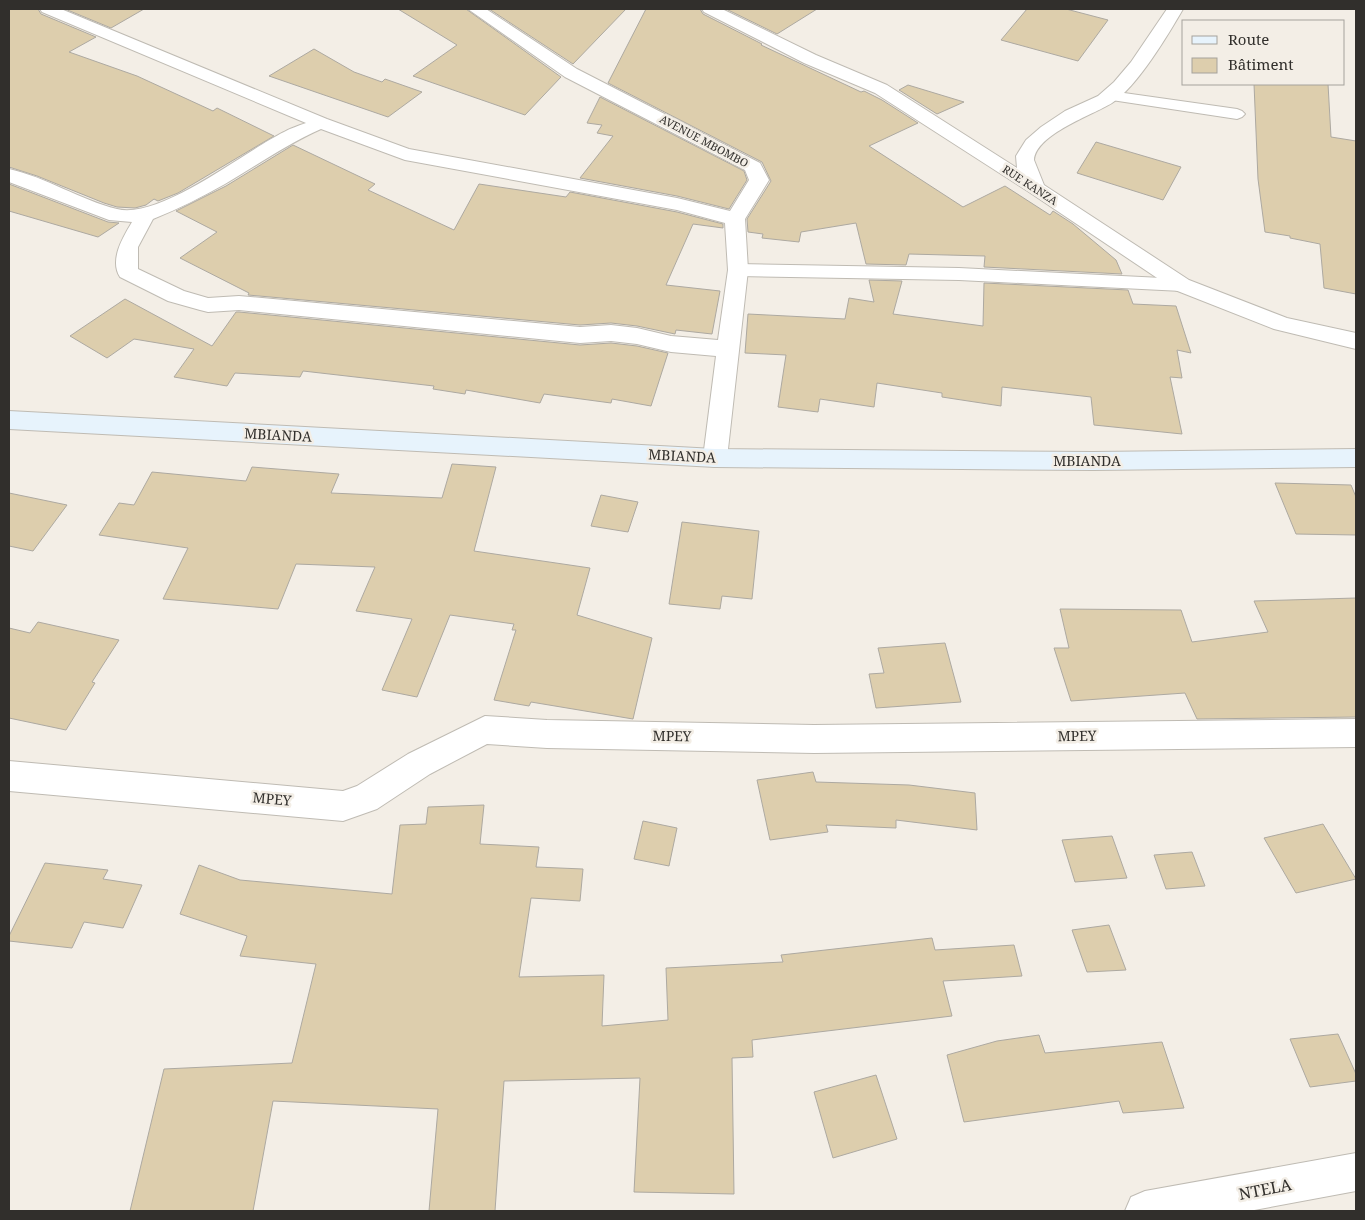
<svg xmlns="http://www.w3.org/2000/svg" width="1365" height="1220" viewBox="0 0 1365 1220" font-family="'Noto Serif',serif">
  <style>
    .building { fill: #ddcead; stroke: #ada9a1 }
    .lines { fill: none; stroke-linecap: round; stroke-linejoin: round }
    .lane-casing { stroke: #bfbbb3; stroke-width: 2 }
    .street-casing { stroke: #bfbbb3; stroke-width: 2 }
    .secondary-casing { stroke: #bfbbb3; stroke-width: 2 }
    .lane { fill: #fff; fill-rule: evenodd }
    .street { fill: #fff; fill-rule: evenodd }
    .secondary { fill: #e7f3fc; fill-rule: evenodd }
    .labels { text-anchor: middle; stroke-width: 5; stroke-linejoin: round; paint-order: stroke }
    .far-street-label { font-size: 11px; fill: #312f2c; stroke: #f3eee6 }
    .street-label { font-size: 14px; fill: #312f2c; stroke: #f3eee6 }
    .near-street-label { font-size: 16px; fill: #312f2c; stroke: #f3eee6 }
  </style>
  <rect width="100%" height="100%" fill="#f3eee6"/>
  <g class="building">
    <polygon points="9,9 38,9 41,14 96,37 69,52 137,76 213,111 217,108 274,136 178,193 158,201 154,199 146,205 135,208 117,207 104,203 37,176 9,167"/>
    <polygon points="65,9 144,9 111,28"/>
    <polygon points="398,9 466,9 561,77 525,115 413,76 457,45"/>
    <polygon points="489,9 626,9 573,64"/>
    <polygon points="646,9 700,9 703,14 762,44 761,45 861,92 864,91 882,100 918,123 869,146 963,207 1005,186 1050,215 1053,211 1073,224 1116,260 1122,274 984,267 985,256 909,254 906,265 866,264 856,223 801,232 799,242 762,238 763,234 748,232 747,219 771,181 762,162 608,83"/>
    <polygon points="726,9 817,9 777,34"/>
    <polygon points="1027,9 1066,9 1108,20 1078,61 1001,40"/>
    <polygon points="314,49 354,72 382,82 385,79 422,92 388,117 269,76"/>
    <polygon points="1254,84 1328,84 1331,137 1356,141 1356,294 1324,288 1320,244 1290,238 1290,236 1265,232 1258,179"/>
    <polygon points="908,85 964,102 937,114 899,90"/>
    <polygon points="600,97 744,171 747,180 729,209 677,196 580,178 613,136 597,133 602,125 587,123"/>
    <polygon points="1096,142 1181,167 1163,200 1077,173"/>
    <polygon points="293,145 375,184 368,190 454,230 479,184 566,197 570,192 677,212 723,224 723,228 693,224 666,285 720,291 712,334 676,330 675,334 637,326 611,323 580,325 248,295 249,293 180,258 217,232 176,211 226,186"/>
    <polygon points="9,184 108,222 119,223 98,237 9,211"/>
    <polygon points="869,280 902,281 893,314 983,326 984,283 1128,290 1133,304 1176,306 1191,353 1177,350 1182,378 1170,377 1182,434 1094,425 1091,397 1002,387 1001,406 942,397 942,393 877,383 874,407 820,399 818,412 778,407 786,355 745,353 748,314 845,319 849,298 874,302"/>
    <polygon points="125,299 212,346 236,312 239,312 580,345 611,343 637,346 668,353 651,406 612,399 611,403 544,394 540,403 466,390 465,394 433,389 434,386 303,371 300,377 235,373 227,386 174,377 194,349 134,339 107,358 70,336"/>
    <polygon points="452,464 496,467 474,551 590,568 577,615 652,638 633,719 531,702 529,706 494,700 516,630 512,630 514,624 450,615 417,697 382,690 412,619 356,611 375,567 296,564 278,609 163,599 188,548 99,535 119,503 134,505 152,472 246,481 252,467 339,474 331,493 442,498"/>
    <polygon points="1275,483 1351,485 1356,497 1356,535 1296,534"/>
    <polygon points="9,493 67,505 33,551 9,546"/>
    <polygon points="601,495 638,502 628,532 591,526"/>
    <polygon points="682,522 759,531 752,599 722,596 720,609 669,604"/>
    <polygon points="1356,598 1356,717 1197,719 1185,693 1071,701 1054,648 1069,648 1060,609 1181,610 1192,642 1268,632 1254,601"/>
    <polygon points="38,622 119,640 92,682 95,683 66,730 9,718 9,628 30,633"/>
    <polygon points="945,643 961,702 876,708 869,674 884,673 878,648"/>
    <polygon points="813,772 816,782 909,785 975,793 977,830 896,820 896,828 826,825 828,832 770,840 757,780"/>
    <polygon points="484,805 480,844 539,847 536,867 583,869 580,901 531,898 519,977 604,975 602,1026 668,1020 666,968 783,962 781,955 932,938 935,950 1014,945 1022,976 943,981 952,1016 752,1040 753,1057 732,1058 734,1194 634,1192 640,1078 504,1081 495,1211 429,1211 438,1109 273,1101 253,1211 130,1211 164,1069 292,1063 316,964 240,956 247,936 180,914 199,865 240,880 392,894 400,825 426,824 428,807"/>
    <polygon points="643,821 677,828 669,866 634,859"/>
    <polygon points="1323,824 1356,879 1296,893 1264,838"/>
    <polygon points="1112,836 1127,878 1075,882 1062,840"/>
    <polygon points="1192,852 1205,886 1166,889 1154,855"/>
    <polygon points="45,863 108,870 103,879 142,885 123,928 84,922 72,948 9,941 9,936"/>
    <polygon points="1109,925 1126,970 1087,972 1072,930"/>
    <polygon points="1338,1034 1356,1074 1356,1081 1310,1087 1290,1039"/>
    <polygon points="1039,1035 1045,1053 1162,1042 1184,1108 1123,1113 1119,1101 964,1122 947,1055 997,1041"/>
    <polygon points="876,1075 897,1139 833,1158 814,1092"/>
  </g>
  <g class="lines">
    <defs>
      <g id="lane">
        <polygon points="1110,91 1237,109 1242,111 1245,114 1242,117 1237,119 1105,99 1102,96 1105,93"/>
        <polygon points="738,264 959,268 1182,279 1188,281 1191,285 1188,289 1182,291 959,280 738,276 732,274 729,270 732,266"/>
      </g>
      <g id="street">
        <path d="M40,9H61L327,119L409,149L677,198L730,211L749,180L745,170L565,77L468,9H486L577,69L760,163L769,180L745,219L748,270L727,458L724,465L715,467L706,465L703,458L716,356L671,352L637,344L611,341L580,343L239,310L208,312L200,310L168,301L120,277C109,260 123,237 132,222L109,220L9,182V169C46,177 80,200 117,209C160,220 245,151 284,132C291,128 298,126 306,123L42,12ZM321,129L405,160L677,210L725,223L728,270L718,340L671,336L637,328L611,325L580,327L239,296L208,298L184,291L138,269V247L153,219C178,209 202,197 225,184C257,165 287,144 321,129Z"/>
        <path d="M702,9H722L816,55L887,85L1017,168L1016,156L1026,140L1041,127L1065,111L1098,96L1114,82L1131,62L1167,9H1183C1168,35 1137,87 1112,103C1093,115 1036,134 1034,160L1044,185L1189,280L1287,318L1356,333V349L1274,329L1175,290L1029,192L875,93L804,63L704,12Z"/>
        <polygon points="485,716 547,720 814,725 1356,719 1356,747 814,753 547,748 487,744 430,774 377,809 343,821 9,791 9,761 343,791 357,786 408,754"/>
        <polygon points="1356,1153 1356,1191 1249,1211 1125,1211 1131,1197 1145,1191"/>
      </g>
      <polygon id="secondary" points="9,411 715,449 1093,452 1356,449 1356,467 1093,470 715,467 9,429"/>
    </defs>
    <use href="#lane" class="lane-casing"/>
    <use href="#street" class="street-casing"/>
    <use href="#secondary" class="secondary-casing"/>
    <use href="#lane" class="lane"/>
    <use href="#street" class="street"/>
    <use href="#secondary" class="secondary"/>
  </g>
  <g class="labels">
    <g class="far-street-label">
      <text transform="translate(704 141) rotate(28)" y="4">AVENUE MBOMBO</text>
      <text transform="translate(1030 185) rotate(33)" y="4">RUE KANZA</text>
    </g>
    <g class="street-label">
      <text transform="translate(278 435) rotate(3)" y="5">MBIANDA</text>
      <text transform="translate(682 456) rotate(3)" y="5">MBIANDA</text>
      <text x="1087" y="466">MBIANDA</text>
      <text transform="translate(672 736) rotate(1)" y="5">MPEY</text>
      <text transform="translate(1077 736) rotate(-1)" y="5">MPEY</text>
      <text transform="translate(272 799) rotate(5)" y="5">MPEY</text>
    </g>
    <g class="near-street-label">
      <text transform="translate(1265 1189) rotate(-11)" y="6">NTELA</text>
    </g>
  </g>
  <rect width="1365" height="1220" fill="none" stroke="#312f2c" stroke-width="20"/>
  <rect x="1182" y="20" width="162" height="65" fill="#f3eee6" stroke="#a5a29c"/>
  <rect x="1192" y="36" width="25" height="8" fill="#e7f3fc" stroke="#a5a29c"/>
  <text x="1228" y="45" font-size="15" fill="#312f2c">Route</text>
  <rect x="1192" y="58" width="25" height="15" fill="#ddcead" stroke="#a5a29c"/>
  <text x="1228" y="70" font-size="15" fill="#312f2c">Bâtiment</text>
</svg>
